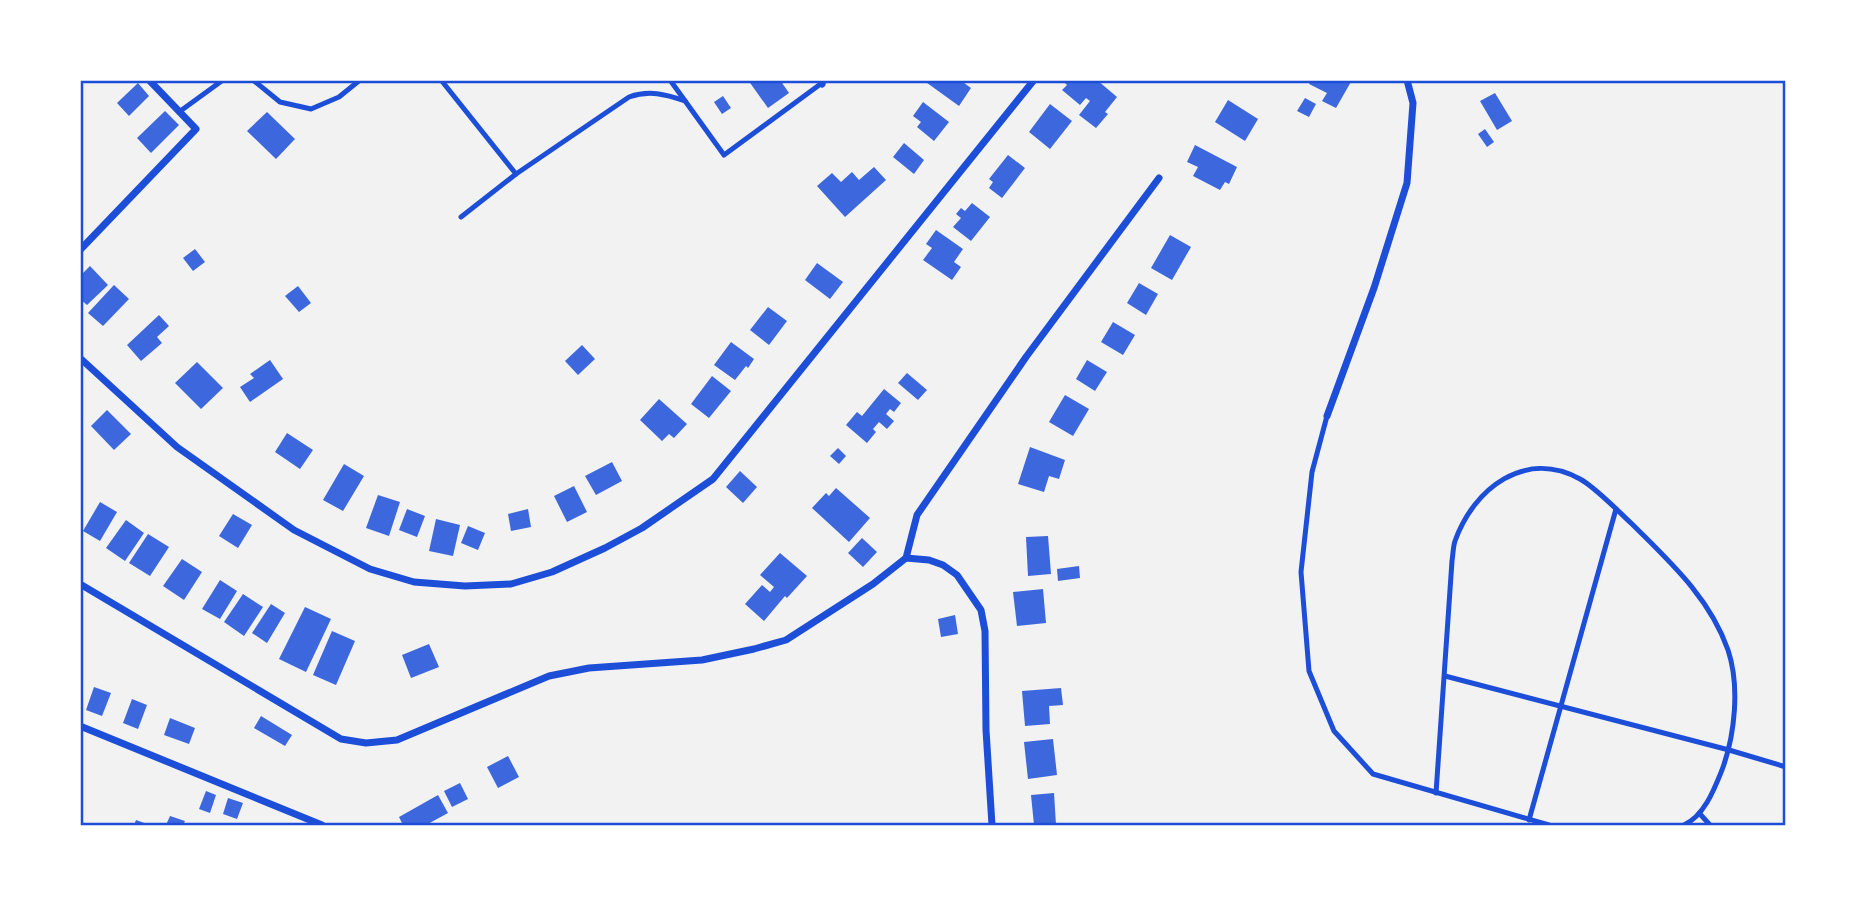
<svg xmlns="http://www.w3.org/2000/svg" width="1866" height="906" viewBox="0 0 1866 906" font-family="Poppins,sans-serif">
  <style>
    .building { fill: #3d67dc }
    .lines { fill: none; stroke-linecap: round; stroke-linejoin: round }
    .service { stroke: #1d4ed8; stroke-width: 5 }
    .minor { stroke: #1d4ed8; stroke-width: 7 }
    .neatline { fill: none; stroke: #1d4ed8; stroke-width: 2.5 }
  </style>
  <rect width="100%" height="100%" fill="#f2f2f2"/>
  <g class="building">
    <polygon points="748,80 780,80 789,93 768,108"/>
    <polygon points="923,80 960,80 971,88 959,106"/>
    <polygon points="1065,80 1097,80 1117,97 1105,112 1108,114 1096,128 1079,115 1090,101 1086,98 1080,105 1062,90 1067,85 1064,82"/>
    <polygon points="1311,80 1352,80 1336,108 1322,101 1327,93 1309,84"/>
    <polygon points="138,83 149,96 129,116 117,103"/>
    <polygon points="1495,93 1512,121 1497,130 1480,101"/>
    <polygon points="723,96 731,108 722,114 714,102"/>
    <polygon points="1305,98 1316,104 1309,117 1297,111"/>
    <polygon points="1228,100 1258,119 1245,141 1215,122"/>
    <polygon points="923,102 949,122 934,141 917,127 921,122 913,116"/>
    <polygon points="1050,104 1072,121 1050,149 1029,132"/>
    <polygon points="165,111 179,125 151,153 137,138"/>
    <polygon points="267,112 295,139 276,159 247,131"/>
    <polygon points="1485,129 1494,142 1487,147 1478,134"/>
    <polygon points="904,143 924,160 914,174 893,157"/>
    <polygon points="1195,145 1237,167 1229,184 1225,182 1220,190 1193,176 1198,167 1187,162"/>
    <polygon points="1008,155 1025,168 1002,198 989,188 993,182 989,179"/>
    <polygon points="874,167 886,180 845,217 817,186 832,173 841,182 852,172 859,180"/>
    <polygon points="972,203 990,217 971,241 953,227 961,218 956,214 961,208 965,211"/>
    <polygon points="936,230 963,249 954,262 961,267 952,280 923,260 932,248 926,244"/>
    <polygon points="1170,235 1191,247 1172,280 1151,268"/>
    <polygon points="195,249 205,262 193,271 183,258"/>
    <polygon points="817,263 843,282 830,299 805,280"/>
    <polygon points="90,266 108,285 87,305 80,299 80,276"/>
    <polygon points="1139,283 1158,294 1146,315 1127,303"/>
    <polygon points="114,285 129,299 103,326 88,313"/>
    <polygon points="298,286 311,303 299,312 285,296"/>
    <polygon points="768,307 787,321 769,345 750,330"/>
    <polygon points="159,315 169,326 157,337 162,343 141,361 127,345"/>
    <polygon points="1113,322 1135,335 1123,355 1101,342"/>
    <polygon points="731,342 754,359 748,368 746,366 735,380 714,365"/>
    <polygon points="582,345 595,359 578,375 565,361"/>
    <polygon points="270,360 283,379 250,402 240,387 254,378 250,374"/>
    <polygon points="1087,360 1107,372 1095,391 1076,379"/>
    <polygon points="197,362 223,388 201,409 175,383"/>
    <polygon points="907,373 927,390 918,400 898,383"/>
    <polygon points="712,376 731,391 709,418 691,404"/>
    <polygon points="884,389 901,403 894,412 890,409 886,414 894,421 887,429 879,422 873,429 876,432 867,443 846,425 857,412 862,416"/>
    <polygon points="1065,395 1089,409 1073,436 1049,422"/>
    <polygon points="659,399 687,424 674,438 669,434 662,441 640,420"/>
    <polygon points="107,410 131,434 114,450 91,426"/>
    <polygon points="287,433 313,450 300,469 275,452"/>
    <polygon points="1030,447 1065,460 1059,479 1049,476 1044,492 1018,484"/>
    <polygon points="838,448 846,456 839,464 830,456"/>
    <polygon points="612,462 622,481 596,495 585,476"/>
    <polygon points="344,464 364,476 343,511 323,500"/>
    <polygon points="740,471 757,487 743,503 726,487"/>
    <polygon points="574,486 587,512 567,522 554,496"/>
    <polygon points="836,488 870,518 849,542 812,508 826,493 829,496"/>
    <polygon points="378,495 400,502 389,536 366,528"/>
    <polygon points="100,502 117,512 100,541 83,531"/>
    <polygon points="407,509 425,516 417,537 399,530"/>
    <polygon points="528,509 531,527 511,531 508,514"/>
    <polygon points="233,514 252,525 238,548 219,536"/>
    <polygon points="436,519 460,525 453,556 429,551"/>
    <polygon points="126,520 144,533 125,561 106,548"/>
    <polygon points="468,526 485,533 478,550 461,543"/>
    <polygon points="148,534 169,547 150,576 129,563"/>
    <polygon points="1048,536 1051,574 1028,576 1026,537"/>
    <polygon points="862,538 877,552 863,567 848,553"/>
    <polygon points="780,553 807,576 787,598 785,596 764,621 745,604 762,585 770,592 774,587 760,575"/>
    <polygon points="182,559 202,572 184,600 163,586"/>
    <polygon points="1079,566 1080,578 1058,581 1057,569"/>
    <polygon points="220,580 237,591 220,619 202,609"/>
    <polygon points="1043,589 1046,623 1017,626 1013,592"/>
    <polygon points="243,594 263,607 244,636 224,622"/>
    <polygon points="271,604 285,613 267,643 252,633"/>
    <polygon points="305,607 331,619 306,672 279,659"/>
    <polygon points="955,615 958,634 941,637 938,619"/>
    <polygon points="332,631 355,641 336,685 313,675"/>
    <polygon points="429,644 439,667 411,678 402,655"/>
    <polygon points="94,687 111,693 102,716 86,710"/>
    <polygon points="1061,688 1063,705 1049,706 1050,724 1025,726 1022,691"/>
    <polygon points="132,699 147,705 138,729 123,723"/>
    <polygon points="261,716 292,735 285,746 254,728"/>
    <polygon points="170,718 195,728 189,744 164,735"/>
    <polygon points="1053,739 1057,775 1028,779 1024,742"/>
    <polygon points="508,756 519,777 498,788 487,767"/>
    <polygon points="460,783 468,799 452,807 444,791"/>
    <polygon points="206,791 216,795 210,813 199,809"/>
    <polygon points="1054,793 1056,825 1034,825 1031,795"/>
    <polygon points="438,795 448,813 426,825 403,825 399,817"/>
    <polygon points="228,798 243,803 237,819 223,814"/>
    <polygon points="170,816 185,821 183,825 166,825"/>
    <polygon points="136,820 150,825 134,825"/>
  </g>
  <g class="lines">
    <g class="service">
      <polyline points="253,80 280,102 311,109 339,97 360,80"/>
      <polyline points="441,80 516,174"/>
      <polyline points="670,80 724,155 826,80"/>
      <polyline points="179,112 223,80"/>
      <path d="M461,217L516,174L629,97C649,90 665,94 685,101"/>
      <polyline points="1327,416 1312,472 1301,572 1309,671 1334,731 1373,774 1549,825"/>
      <polyline points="1445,676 1729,750 1786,767"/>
      <path d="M1436,793L1452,561C1453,555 1453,547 1455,541C1474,488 1525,449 1580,479C1595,487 1619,512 1632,524C1670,562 1710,598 1728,650C1740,686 1735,735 1722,770C1714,790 1704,816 1684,825"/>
      <polyline points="1700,814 1710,825"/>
      <polyline points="1529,820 1616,509"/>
    </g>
    <g class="minor">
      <polyline points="820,80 822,84"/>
      <polyline points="80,250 196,129 149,80"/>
      <polyline points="80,358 177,447 294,530 370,569 414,582 465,586 511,584 552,572 605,548 642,528 713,479 1034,80"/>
      <polyline points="1327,416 1374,288 1407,183 1413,103 1407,80"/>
      <polyline points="906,558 917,515 1026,357 1159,178"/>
      <polyline points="80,584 341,739 366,743 397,740 549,676 589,668 702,660 754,649 786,640 873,584 906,558 929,560 943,565 957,575 981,610 985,631 986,730 992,825"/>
      <polyline points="80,726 322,825"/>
    </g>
  </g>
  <rect width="1866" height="906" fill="none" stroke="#ffffff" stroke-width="164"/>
  <rect x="82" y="82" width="1702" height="742" class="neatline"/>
</svg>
